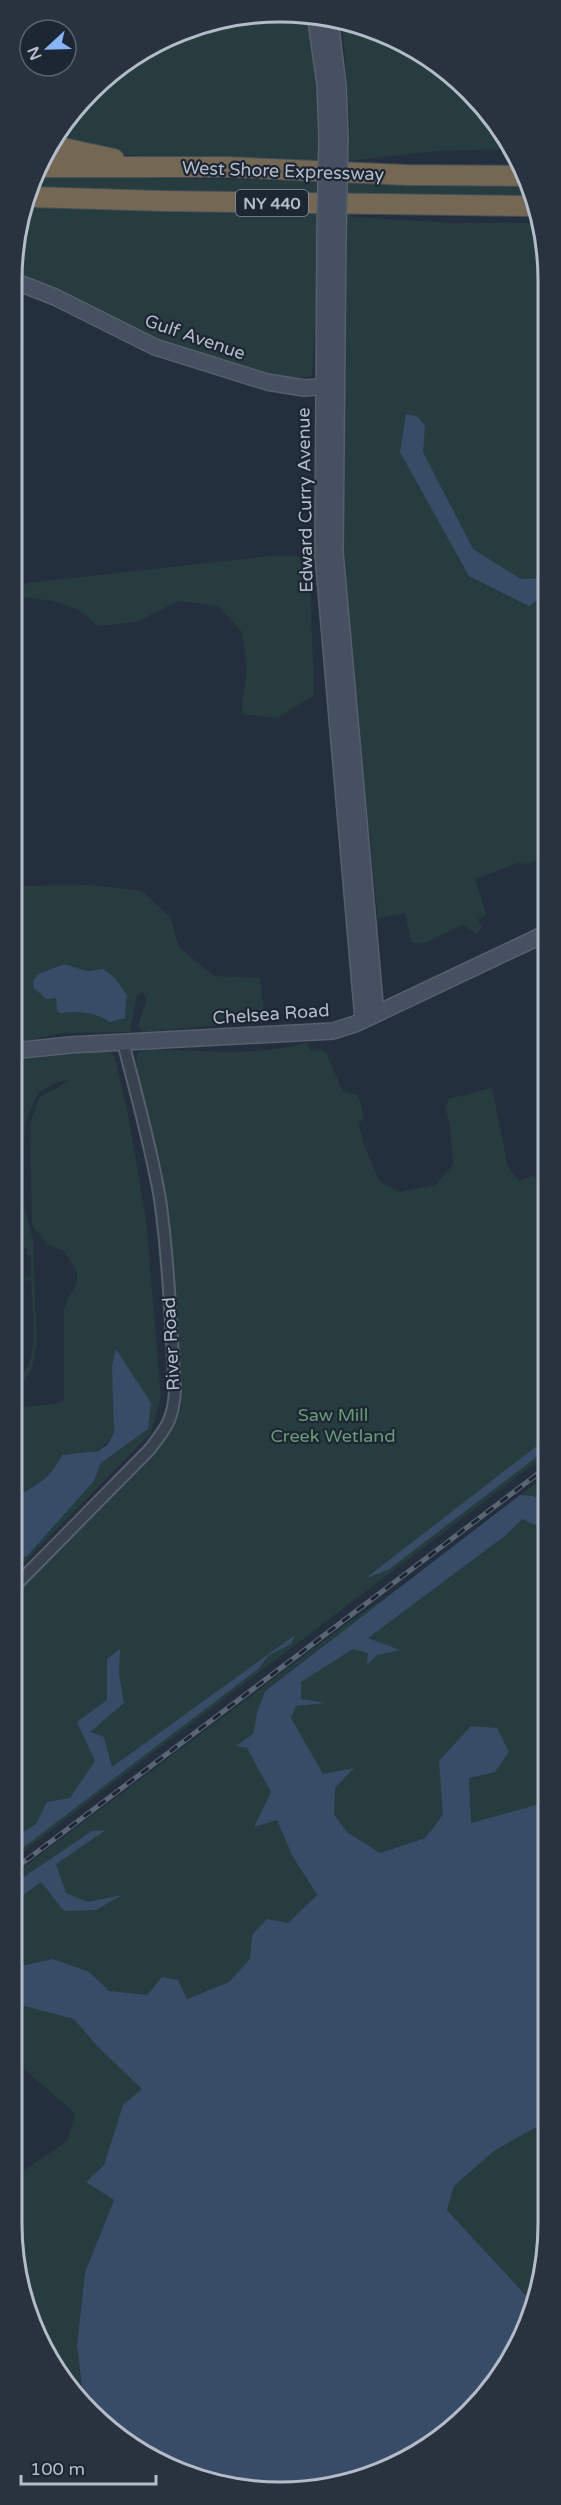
<svg xmlns="http://www.w3.org/2000/svg" width="561" height="2505" viewBox="0 0 561 2505" font-family="'Varela Round',sans-serif">
  <style>
    .green { fill: #263c3f; fill-rule: evenodd }
    .water { fill: #394c67 }
    .lines { fill: none; stroke-linecap: round; stroke-linejoin: round }
    .street-casing { stroke: #565f6c; stroke-width: 14 }
    .secondary-casing { stroke: #565f6c; stroke-width: 18 }
    .highway-casing { stroke: #434c59; stroke-width: 22 }
    .street { stroke: #38414e; stroke-width: 10 }
    .secondary { stroke: #465061; stroke-width: 15 }
    .highway { stroke: #746855; stroke-width: 20 }
    .rail-casing { stroke: #5a6575; stroke-width: 5 }
    .rail { stroke: #1d2633; stroke-width: 3; stroke-dasharray: 9; stroke-linecap: butt }
    .secondary-bridge-casing { stroke: #565f6c; stroke-width: 18; stroke-linecap: butt }
    .secondary-bridge { stroke: #465061; stroke-width: 15 }
    .labels { text-anchor: middle; stroke-width: 4.5; stroke-linejoin: round; paint-order: stroke }
    .shield { fill: #1d2633; stroke: #878f9c; stroke-width: 1.5 }
    .shield-label { font-size: 16px; font-weight: bold; fill: #b4bcc9 }
    .street-label { font-size: 18px; fill: #b4bcc9; stroke: #1d2633 }
    .park-label { font-size: 18px; fill: #6b9a76; stroke: #1d2633 }
    .rim { fill: none; stroke: #b4bcc9; stroke-width: 3 }
  </style>
  <rect width="100%" height="100%" fill="#242f3e"/>
  <g class="green">
    <path d="M307,15L318,92V161C230,155 138,166 53,141L117,67L211,21Z"/>
    <polygon points="342,22 400,40 471,91 512,149 436,151 348,161 350,125"/>
    <polygon points="38,176 528,185 532,196 310,195 34,188"/>
    <path d="M27,207L317,213V295L312,376C244,392 80,302 14,270V245Z"/>
    <polygon points="347,214 354,217 454,223 540,223 547,246 547,856 528,864 518,863 475,879 486,915 478,919 482,928 477,934 463,925 422,944 411,942 405,913 378,918 341,553 345,439 345,222"/>
    <polygon points="270,556 298,556 310,576 314,695 277,718 241,714 247,669 242,632 218,606 179,601 136,622 98,626 77,609 53,601 14,596 14,592 28,583"/>
    <path d="M91,885L142,891L171,918L179,947L214,976L260,978L264,1010L242,1009L222,1025L143,1032L138,1026L147,999L143,992L137,996L130,1032L64,1033L13,1043L14,886ZM64,964L87,971L94,969L110,1022C95,1012 78,1011 60,1013L56,998H50L38,974Z"/>
    <path d="M306,1043L311,1051L322,1049L323,1052H326L343,1092L358,1095L364,1116L359,1125L365,1148L380,1182L400,1192L435,1185L453,1165L450,1125L445,1105L448,1104V1099L492,1088L508,1167L519,1181L534,1175L547,1197V1454L12,1860L13,1594L169,1432L178,1418L182,1405L162,1171L136,1071L137,1053L149,1049C199,1050 257,1057 306,1043Z"/>
    <path d="M94,1051H110L114,1055L127,1109L146,1218L161,1397L151,1433L13,1574V1560L15,1561L27,1556L94,1481L101,1463L148,1429L150,1403L116,1350L114,1433C100,1456 86,1453 62,1455C47,1484 37,1482 13,1500V1408L55,1404L64,1400V1310L67,1300L77,1283V1272L64,1251L47,1244L32,1225L30,1124L39,1098L70,1080L57,1082L38,1093L25,1124L23,1201L33,1241L37,1345L32,1369L18,1391L13,1394C13,1383 26,1372 30,1361C37,1337 32,1306 31,1281L20,1279L31,1277V1255H27V1248L20,1246L18,1139L13,1115V1061Z"/>
    <polygon points="547,1475 547,1802 471,1824 435,1825 425,1838 380,1853 347,1832 334,1814 305,1876 317,1895 288,1923 252,1935 251,1959 229,1982 187,1999 183,1990 143,2089 123,2106 104,2165 87,2182 114,2199 85,2272 77,2345 84,2405 79,2402 32,2327 12,2224 12,2178 60,2146 68,2139 75,2113 12,2059 12,1876 342,1627 403,1585 265,1690 260,1704 533,1496 520,1495"/>
    <polygon points="547,2121 547,2260 532,2302 447,2210 454,2186 494,2151"/>
  </g>
  <g class="water">
    <polygon points="406,414 418,417 425,426 423,452 473,549 521,579 542,578 547,570 547,593 529,606 469,576 400,452"/>
    <path d="M64,964L87,971L103,969L115,978L127,995L125,1018L110,1022C95,1012 78,1011 60,1013L57,1010L56,998L46,999L34,988L33,981L38,974Z"/>
    <path d="M116,1349L151,1403L148,1429L101,1463L94,1481L27,1556L15,1561L13,1560V1500C37,1482 47,1484 62,1455L98,1451L107,1445L114,1433L112,1366Z"/>
    <polygon points="547,1438 547,1449 388,1570 366,1578"/>
    <polygon points="520,1495 533,1496 547,1504 547,1530 522,1519 506,1535 368,1638 400,1650 377,1655 367,1665 368,1653 353,1649 301,1682 301,1699 326,1703 296,1706 291,1718 323,1774 354,1768 335,1788 334,1814 347,1832 380,1853 425,1838 443,1815 439,1761 471,1726 497,1728 509,1752 495,1772 469,1778 471,1823 547,1802 547,2121 494,2151 454,2186 447,2210 532,2302 513,2358 444,2437 366,2479 263,2492 161,2465 84,2405 77,2345 85,2272 114,2200 86,2182 104,2165 123,2105 142,2089 98,2047 74,2019 21,2005 12,1998 12,1966 16,1967 53,1959 89,1972 109,1991 147,1995 162,1977 178,1980 187,1999 229,1982 250,1959 252,1935 267,1919 288,1923 317,1895 292,1855 277,1820 254,1827 271,1792 247,1748 236,1746 253,1734 257,1713 265,1691"/>
    <polygon points="295,1635 291,1644 269,1655 258,1669 12,1856 12,1839 36,1824 47,1802 70,1798 95,1761 77,1722 107,1700 107,1659 120,1649 119,1675 124,1703 90,1732 104,1737 112,1767"/>
    <polygon points="106,1830 56,1864 66,1893 88,1902 122,1895 96,1910 64,1911 41,1882 12,1903 12,1885 92,1831"/>
  </g>
  <g class="lines">
    <defs>
      <path id="street" d="M13,1588L150,1449C166,1428 173,1420 175,1392C171,1328 169,1263 160,1199C151,1146 136,1094 123,1042"/>
      <g id="secondary">
        <polyline points="315,14 325,84 327,135"/>
        <polyline points="330,19 338,85 340,135"/>
        <polyline points="325,234 323,555 363,1020"/>
        <polyline points="338,235 335,552 376,1014"/>
        <polyline points="14,281 55,297 155,347 267,382 304,388 332,386"/>
        <polyline points="13,1051 70,1045 333,1031 355,1024 547,933"/>
      </g>
      <g id="highway">
        <polyline points="49,145 114,159"/>
        <polyline points="41,167 227,167 406,175 526,176"/>
        <polyline points="31,197 163,201 535,206"/>
      </g>
    </defs>
    <use href="#street" class="street-casing"/>
    <use href="#secondary" class="secondary-casing"/>
    <use href="#highway" class="highway-casing"/>
    <use href="#street" class="street"/>
    <use href="#secondary" class="secondary"/>
    <use href="#highway" class="highway"/>
    <defs>
      <polyline id="rail" points="12,1871 547,1467"/>
    </defs>
    <use href="#rail" class="rail-casing"/>
    <use href="#rail" class="rail"/>
    <defs>
      <g id="secondary-bridge">
        <polyline points="325,234 327,135"/>
        <polyline points="338,235 340,135"/>
      </g>
    </defs>
    <use href="#secondary-bridge" class="secondary-bridge-casing"/>
    <use href="#secondary-bridge" class="secondary-bridge"/>
  </g>
  <g class="labels">
    <rect class="shield" x="236" y="190" width="72" height="26" rx="4.5"/>
    <g class="shield-label">
      <text x="272" y="209">NY 440</text>
    </g>
    <g class="street-label">
      <text transform="translate(283 171) rotate(2)" y="6">West Shore Expressway</text>
      <text transform="translate(195 337) rotate(19)" y="6">Gulf Avenue</text>
      <text transform="translate(305 500) rotate(-91)" y="6">Edward Curry Avenue</text>
      <text transform="translate(271 1014) rotate(-4)" y="6">Chelsea Road</text>
      <text transform="translate(171 1344) rotate(-93)" y="6">River Road</text>
    </g>
    <g class="park-label">
      <text x="333" y="1421">Saw Mill<tspan x="333" dy="21">Creek Wetland</tspan></text>
    </g>
  </g>
  <path d="M0 0H561V2505H0ZM280 22H280A258 258 0 0 1 538 280V2224A258 258 0 0 1 280 2482H280A258 258 0 0 1 22 2224V280A258 258 0 0 1 280 22Z" fill="#29323f" fill-rule="evenodd"/>
  <path class="rim" d="M280 22H280A258 258 0 0 1 538 280V2224A258 258 0 0 1 280 2482H280A258 258 0 0 1 22 2224V280A258 258 0 0 1 280 22Z"/>
  <g transform="translate(48 48) rotate(248)"><circle r="28" fill="#1d2633" stroke="#59626f" stroke-width="1.5"/>
  <path d="M0-4.5L10 22L0 15L-10 22Z" fill="#8ab4f8"/>
  <text y="-9" font-size="16" font-weight="bold" text-anchor="middle" fill="#b4bcc9">N</text>
  </g>
  <path d="M21 2475v9h135v-9" fill="none" stroke="#b4bcc9" stroke-width="3"/>
  <text x="30" y="2475" font-size="18" fill="#b4bcc9" stroke="#1d2633" stroke-width="4.5" paint-order="stroke">100 m</text>
</svg>
